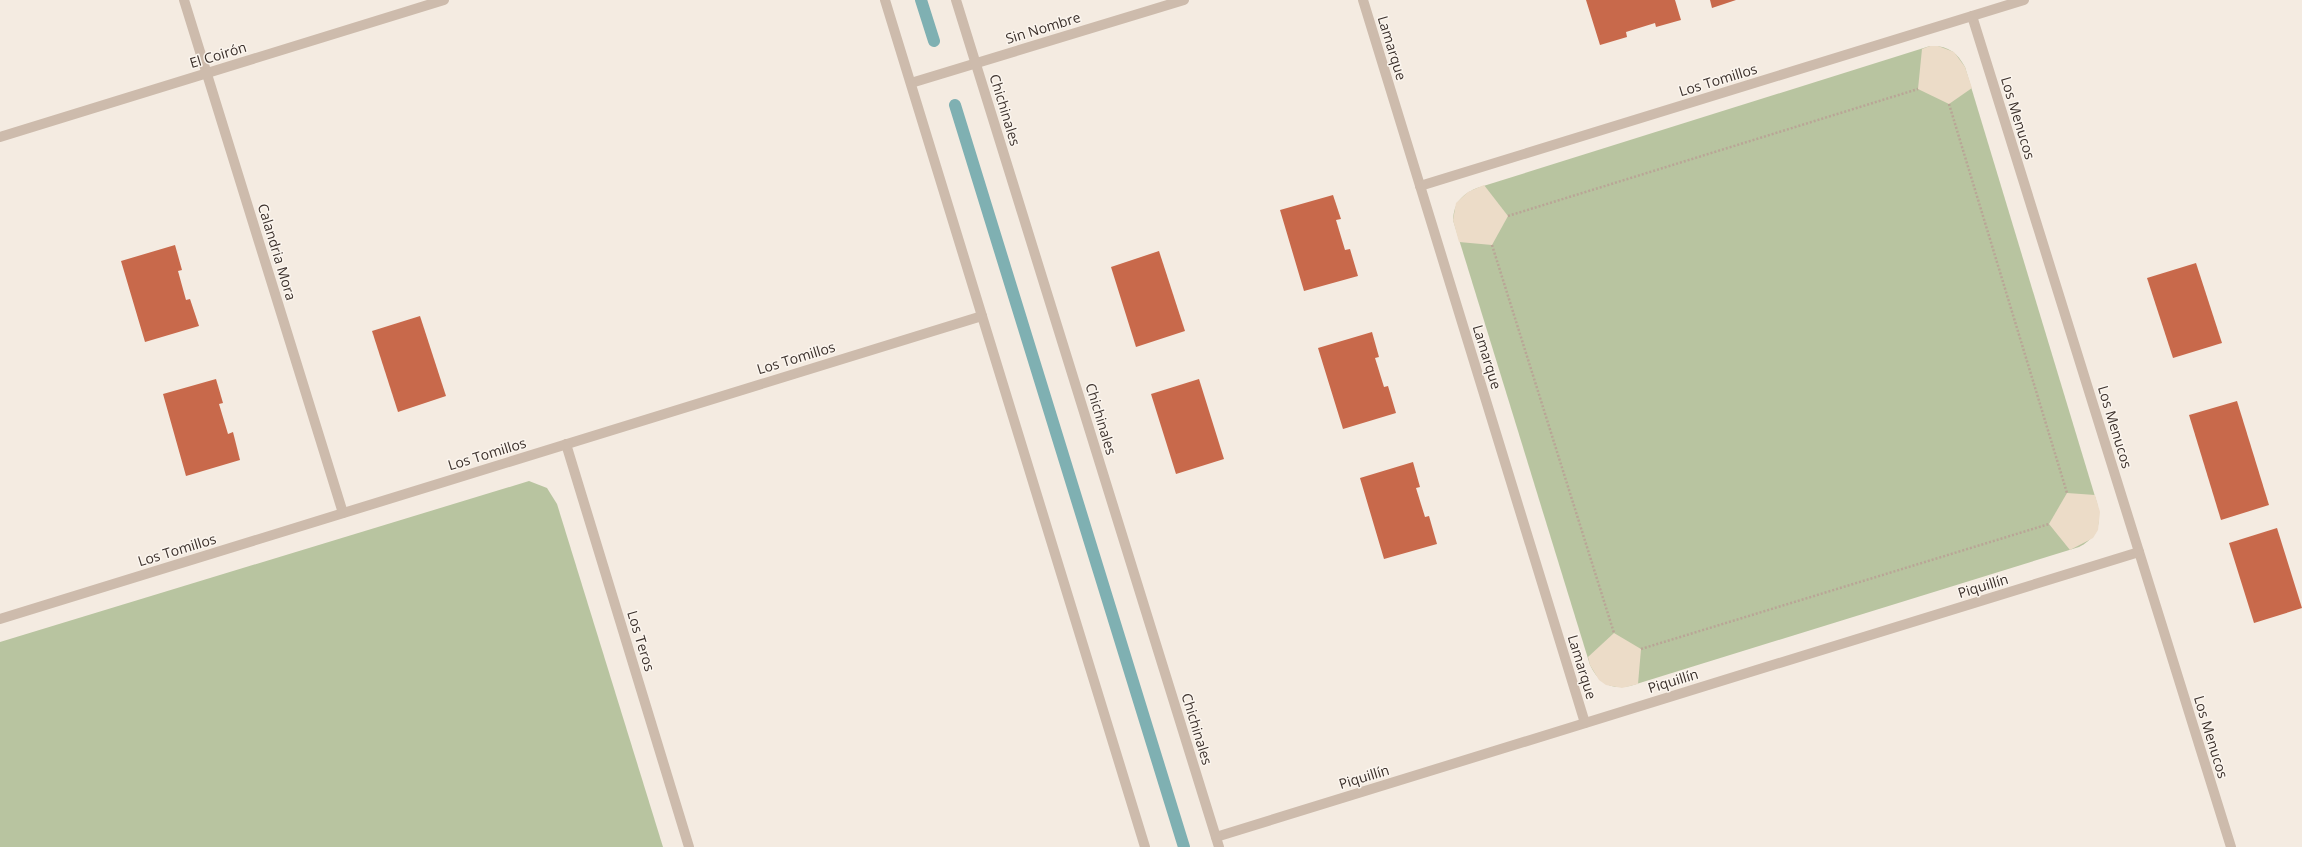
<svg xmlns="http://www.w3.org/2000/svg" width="2302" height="847" viewBox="0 0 2302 847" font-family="'Open Sans',sans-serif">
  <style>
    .green { fill: #b8c4a0 }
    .plaza { fill: #ecdcc8 }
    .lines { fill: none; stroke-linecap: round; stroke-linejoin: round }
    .stream { stroke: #7fb0b2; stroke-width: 12 }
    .building { fill: #c8694b }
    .path { stroke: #b9a596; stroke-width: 2.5; stroke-dasharray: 2 2; stroke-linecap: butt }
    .minor { stroke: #cdbbac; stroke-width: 10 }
    .tertiary { stroke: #cdbbac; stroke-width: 10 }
    .labels { text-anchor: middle; stroke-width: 3; stroke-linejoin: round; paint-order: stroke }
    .street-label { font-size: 14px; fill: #3b302b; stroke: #fbf5ee }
  </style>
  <rect width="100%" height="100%" fill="#f4ebe1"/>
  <g class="green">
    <path d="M1930,46C1947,45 1957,52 1965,67L2097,503C2102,523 2098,537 2079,547L1630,686C1610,690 1599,683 1590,665L1453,220C1454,203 1461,195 1477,188Z"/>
    <polygon points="529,481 547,488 557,504 663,847 0,847 0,642"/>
  </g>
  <g class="plaza">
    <polygon points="1930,46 1938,46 1954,52 1965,67 1972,88 1949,104 1918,89 1922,49"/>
    <polygon points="1484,185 1508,216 1492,245 1459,242 1453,220 1456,203 1468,192"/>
    <polygon points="2067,493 2095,495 2100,512 2098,530 2093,538 2070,550 2049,524"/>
    <polygon points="1614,633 1641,649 1638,684 1622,688 1606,685 1599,680 1590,665 1588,657"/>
  </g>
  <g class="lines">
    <g class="stream">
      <polyline points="921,0 934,41"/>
      <polyline points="955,105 1184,847"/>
    </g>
  </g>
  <g class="building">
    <polygon points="1586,0 1675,0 1681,20 1656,27 1655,23 1626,32 1627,37 1600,45"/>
    <polygon points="1710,0 1736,0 1712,8"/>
    <polygon points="1333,195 1341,219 1336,220 1345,250 1350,249 1358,276 1304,291 1280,210"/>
    <polygon points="175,245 182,270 178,271 186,300 190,299 199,326 145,342 121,261"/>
    <polygon points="1159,251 1185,331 1136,347 1111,267"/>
    <polygon points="2196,263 2222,343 2173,358 2147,278"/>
    <polygon points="420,316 446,396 398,412 372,331"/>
    <polygon points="1372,332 1379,357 1375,358 1384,387 1388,386 1396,413 1343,429 1318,348"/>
    <polygon points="216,379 223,403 219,404 228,434 233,432 240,460 186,476 163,394"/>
    <polygon points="1199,379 1224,459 1176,474 1151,394"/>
    <polygon points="2237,401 2269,505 2221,520 2189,415"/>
    <polygon points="1413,462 1420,487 1416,488 1425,517 1429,516 1437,544 1384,559 1360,478"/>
    <polygon points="2277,528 2302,608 2254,623 2229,543"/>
  </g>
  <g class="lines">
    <g class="path">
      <polyline points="1949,104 2067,493"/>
      <polyline points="1508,216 1918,89"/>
      <polyline points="1492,245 1614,633"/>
      <polyline points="1641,649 2049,524"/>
    </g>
    <g class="minor">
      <polyline points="184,0 343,513"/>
      <polyline points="1363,0 1585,723"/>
      <polyline points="1972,16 2231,847"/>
      <polyline points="911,83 1184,0"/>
      <polyline points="0,137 444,0"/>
      <polyline points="1420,186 2024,0"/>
      <polyline points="566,444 689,847"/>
      <polyline points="0,619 982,316"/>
      <polyline points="1216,837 2139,552"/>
    </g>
    <g class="tertiary">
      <polyline points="885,0 1145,847"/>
      <polyline points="956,0 1219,847"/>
    </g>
  </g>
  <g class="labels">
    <g class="street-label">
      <text transform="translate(1043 28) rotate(-17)" y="5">Sin Nombre</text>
      <text transform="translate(1392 48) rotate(73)" y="5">Lamarque</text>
      <text transform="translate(218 55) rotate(-17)" y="5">El Coirón</text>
      <text transform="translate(1718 80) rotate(-17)" y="5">Los Tomillos</text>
      <text transform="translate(1005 110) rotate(73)" y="5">Chichinales</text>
      <text transform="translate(2018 118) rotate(73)" y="5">Los Menucos</text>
      <text transform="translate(277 252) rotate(73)" y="5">Calandria Mora</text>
      <text transform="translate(1487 357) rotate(73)" y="5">Lamarque</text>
      <text transform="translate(796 358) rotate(-17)" y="5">Los Tomillos</text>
      <text transform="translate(1101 419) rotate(73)" y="5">Chichinales</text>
      <text transform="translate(2115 427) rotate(73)" y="5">Los Menucos</text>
      <text transform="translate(487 454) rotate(-17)" y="5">Los Tomillos</text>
      <text transform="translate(177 550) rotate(-17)" y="5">Los Tomillos</text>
      <text transform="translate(1983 586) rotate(-17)" y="5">Piquillín</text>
      <text transform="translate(641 641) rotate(73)" y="5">Los Teros</text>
      <text transform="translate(1582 667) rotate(73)" y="5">Lamarque</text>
      <text transform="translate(1673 681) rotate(-17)" y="5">Piquillín</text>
      <text transform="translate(1197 729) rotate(73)" y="5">Chichinales</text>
      <text transform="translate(2211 737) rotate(73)" y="5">Los Menucos</text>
      <text transform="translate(1364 777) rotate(-17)" y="5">Piquillín</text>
    </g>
  </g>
</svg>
